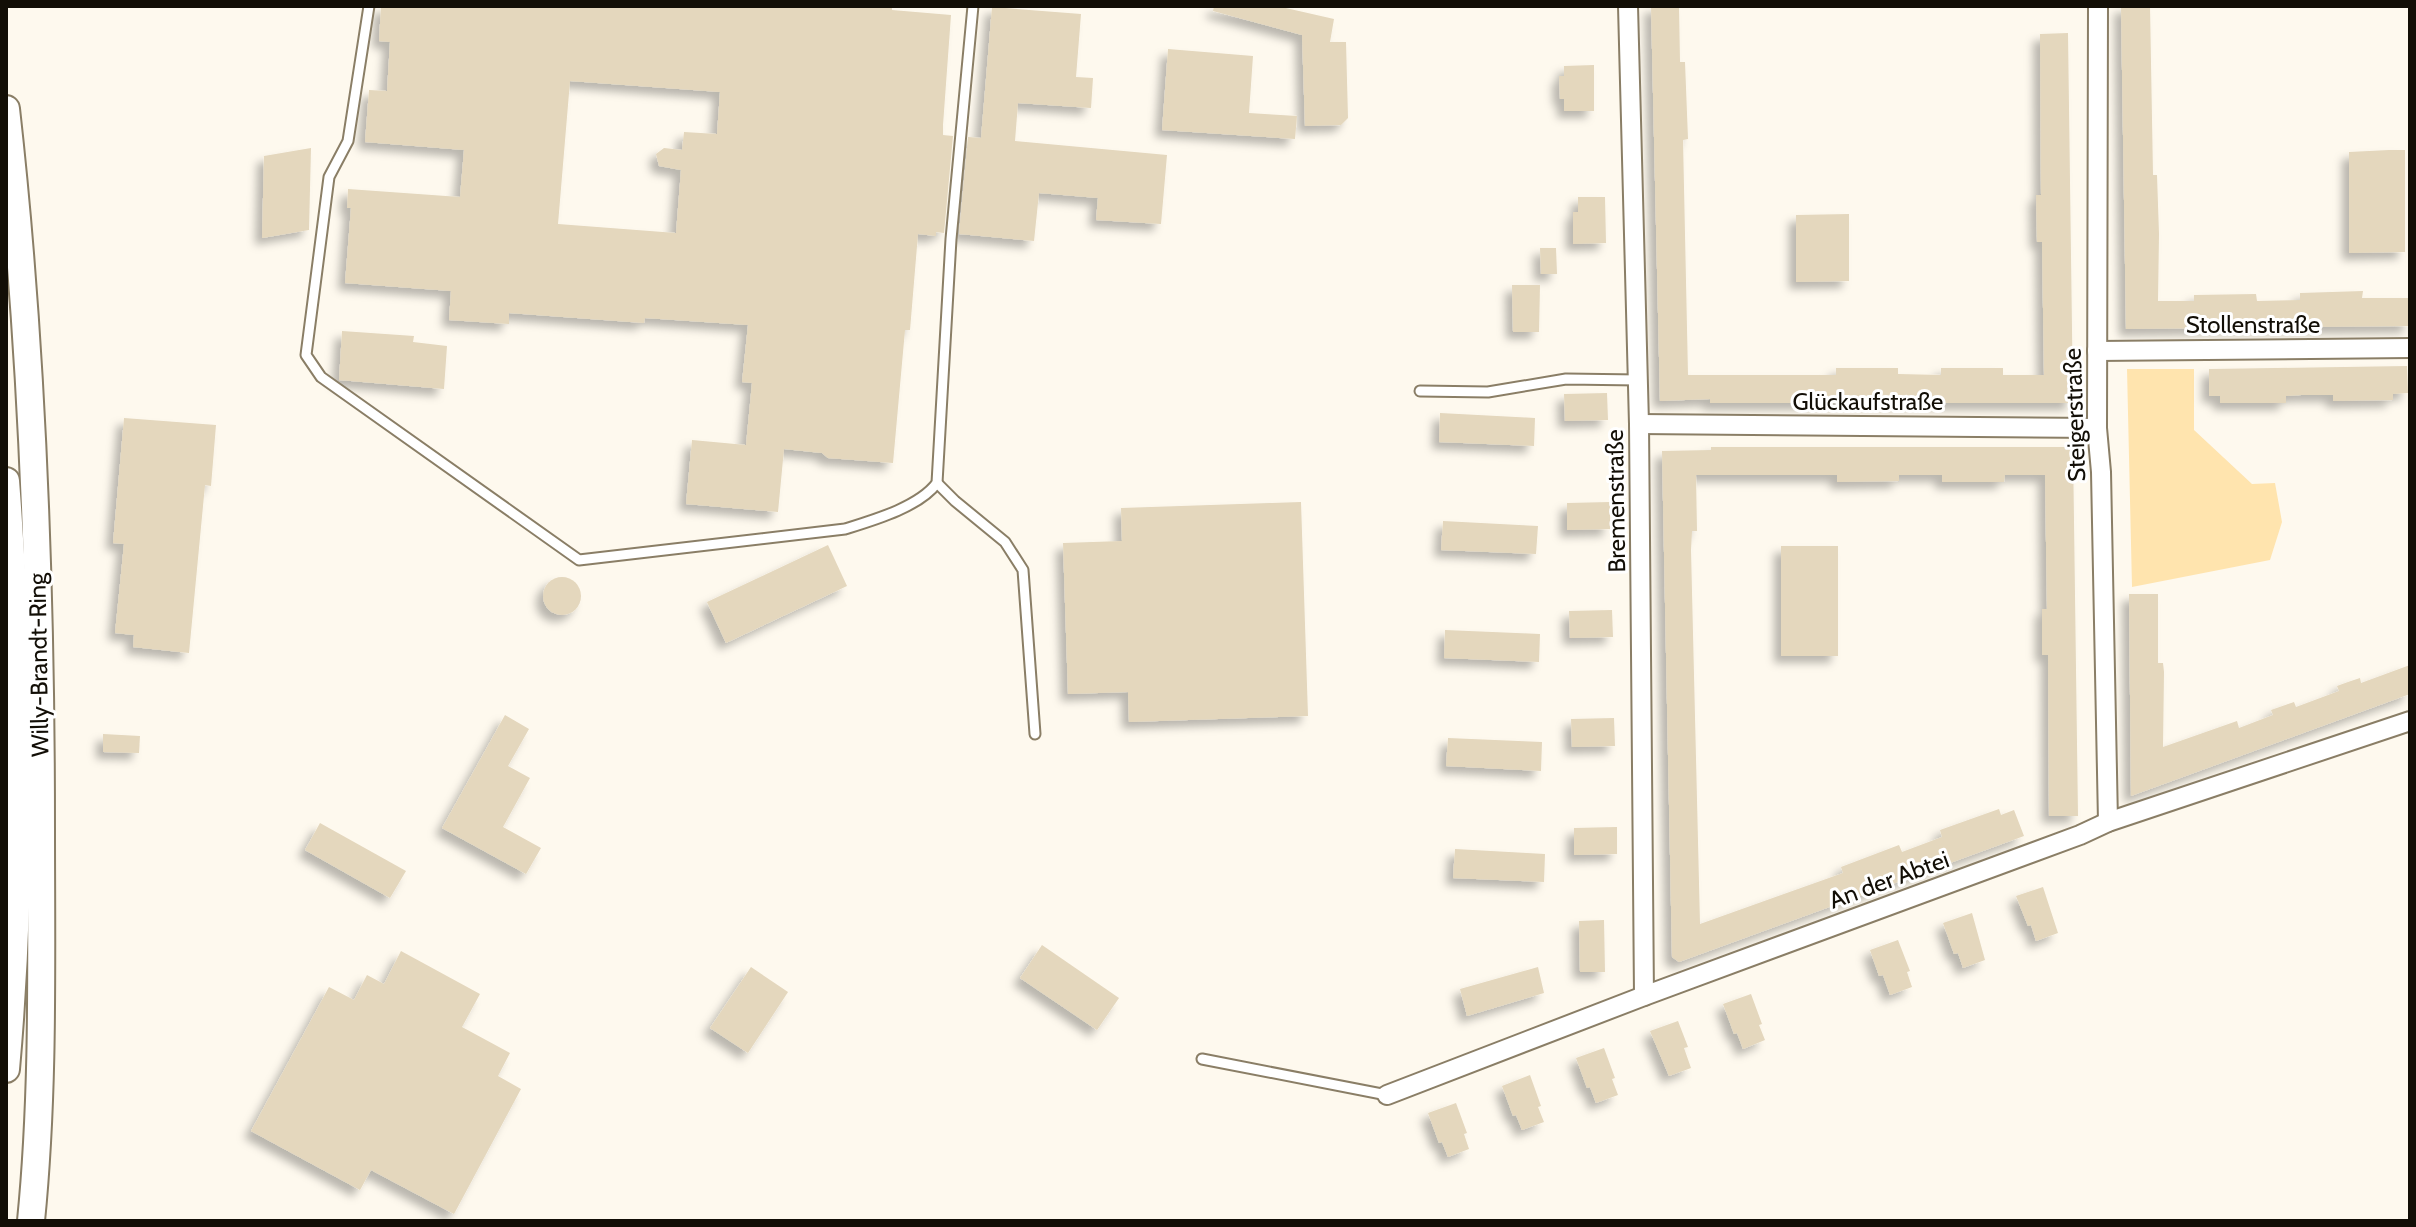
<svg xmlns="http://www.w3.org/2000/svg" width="2416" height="1227" viewBox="0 0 2416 1227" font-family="Cabin,sans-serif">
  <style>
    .green { fill: #ffe4ae }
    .building { fill: #e4d7bd; fill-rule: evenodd; filter: url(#shadow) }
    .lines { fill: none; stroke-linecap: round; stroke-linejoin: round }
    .service-casing { stroke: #8a7e66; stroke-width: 13 }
    .minor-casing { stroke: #8a7e66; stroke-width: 22 }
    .secondary-casing { stroke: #8a7e66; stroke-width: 30 }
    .service { stroke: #fff; stroke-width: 9 }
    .minor { stroke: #fff; stroke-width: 18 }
    .secondary { stroke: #fff; stroke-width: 26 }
    .labels { text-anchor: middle; stroke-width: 6; stroke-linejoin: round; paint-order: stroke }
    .street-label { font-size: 24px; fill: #120e06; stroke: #fff }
  </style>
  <defs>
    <filter id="shadow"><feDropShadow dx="-7" dy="7" stdDeviation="4" flood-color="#0004"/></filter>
  </defs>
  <rect width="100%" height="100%" fill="#fef9ee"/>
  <polygon class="green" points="2127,369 2194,369 2194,430 2252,484 2275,483 2282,522 2270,560 2132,587"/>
  <g class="building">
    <path d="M381,6H892V10L951,15L943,125V135L953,136L944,233L936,232V236L918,234L910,330H905L893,463L828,458L822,453L784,449L778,512L686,504L692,440L746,445L752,383L742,382L748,325L645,318L644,323L509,313V324L449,320L451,291L345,283L351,208H347L348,189L460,197L464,150L365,142L369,90L387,91L390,42L379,41ZM570,81L720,92L717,134L684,132L682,150L664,148L656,154L659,166L681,170L676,233L558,224Z"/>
    <polygon points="1214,6 1277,6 1334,19 1330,42 1346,42 1348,118 1341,125 1305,126 1302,35 1213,11"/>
    <polygon points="1651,6 1679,6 1680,62 1685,62 1688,139 1683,140 1688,375 1836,375 1836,368 1898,368 1898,374 1941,375 1941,368 2003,368 2003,375 2044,375 2042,242 2037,242 2036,195 2041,195 2040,34 2068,33 2073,403 1710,403 1710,399 1660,401"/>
    <polygon points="2121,6 2150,6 2153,175 2157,175 2159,234 2158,301 2194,301 2194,295 2256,294 2257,301 2300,300 2300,293 2363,291 2362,298 2410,298 2410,326 2126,329"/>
    <polygon points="992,7 1081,14 1076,77 1093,78 1091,108 1018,103 1015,141 1167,155 1161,224 1096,220 1098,198 1039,193 1034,241 959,234 968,137 981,138"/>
    <polygon points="1168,49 1253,56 1249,113 1297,116 1295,139 1162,130"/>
    <polygon points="1594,65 1594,111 1564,111 1564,99 1560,99 1559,76 1564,76 1564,66"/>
    <polygon points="311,148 309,230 262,238 264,156"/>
    <polygon points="2389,150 2405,150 2405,252 2349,253 2349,152"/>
    <polygon points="1578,197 1605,197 1606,243 1573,244 1573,212 1578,212"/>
    <polygon points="1849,214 1849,281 1796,282 1796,215"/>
    <polygon points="1540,248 1556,248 1557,274 1541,274"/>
    <polygon points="1512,285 1540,285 1539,332 1513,332"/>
    <polygon points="342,331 414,336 413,342 447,346 444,389 339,380"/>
    <polygon points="2407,366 2408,393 2393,394 2393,400 2333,401 2333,395 2301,395 2286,396 2286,403 2220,403 2220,396 2209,396 2209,369"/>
    <polygon points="1607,393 1608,420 1565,421 1564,394"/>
    <polygon points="1440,413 1535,418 1534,446 1439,442"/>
    <polygon points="124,418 216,425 211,486 205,485 189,653 133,647 134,635 115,633 124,544 113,543"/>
    <polygon points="1711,447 2073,447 2078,816 2049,816 2048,655 2042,655 2042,609 2047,609 2045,475 2005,475 2004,482 1942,482 1942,475 1899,475 1899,481 1837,482 1837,475 1696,475 1697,531 1692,531 1691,550 1700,924 1843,873 1841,867 1899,845 1902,852 1942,837 1940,830 1999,809 2001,815 2014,810 2024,836 1679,962 1672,957 1662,451 1711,450"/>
    <polygon points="1301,502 1308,716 1129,722 1128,692 1068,694 1063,543 1122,541 1121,508"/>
    <polygon points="1610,502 1610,529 1567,530 1567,503"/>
    <polygon points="1443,521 1538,526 1536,554 1441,550"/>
    <polygon points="828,545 847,586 726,643 707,602"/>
    <rect x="1781" y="546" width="57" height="110"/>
    <circle cx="562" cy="596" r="19"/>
    <polygon points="2129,594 2158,594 2158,663 2163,663 2164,672 2163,747 2237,721 2239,728 2273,715 2271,710 2294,702 2296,707 2339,691 2337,686 2348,682 2360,678 2361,683 2410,665 2410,694 2131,796"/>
    <polygon points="1612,610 1613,637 1570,638 1569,611"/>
    <polygon points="1445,630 1540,634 1539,662 1444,658"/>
    <polygon points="505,715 529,729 508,766 530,778 503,827 541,848 526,874 442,828"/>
    <polygon points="1614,718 1615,746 1572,747 1571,719"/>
    <polygon points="103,734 140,736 139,753 103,752"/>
    <polygon points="1448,738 1542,742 1541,771 1446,766"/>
    <polygon points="320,823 406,871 390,898 305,850"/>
    <polygon points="1617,827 1617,854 1574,855 1574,828"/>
    <polygon points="1455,849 1545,854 1544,882 1453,878"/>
    <polygon points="2043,887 2058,933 2036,941 2031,925 2028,926 2016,896"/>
    <polygon points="1972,913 1985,960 1963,968 1958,953 1954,954 1943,923"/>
    <polygon points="1604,920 1605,972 1580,972 1579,921"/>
    <polygon points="1898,940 1910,971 1907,972 1912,987 1890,995 1883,975 1879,976 1870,950"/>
    <polygon points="1042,945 1119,998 1097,1030 1020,978"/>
    <polygon points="401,951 480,994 462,1027 510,1053 498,1076 521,1089 454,1214 371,1170 360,1190 251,1131 329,987 354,1000 367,975 384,984"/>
    <polygon points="751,967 788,992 748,1053 710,1028"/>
    <polygon points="1538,967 1544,993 1467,1016 1460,989"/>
    <polygon points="1751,994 1762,1024 1759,1025 1765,1040 1743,1049 1737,1033 1734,1034 1723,1004"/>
    <polygon points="1678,1021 1688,1047 1684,1048 1691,1068 1669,1076 1650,1031"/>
    <polygon points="1604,1048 1615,1078 1612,1079 1618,1095 1596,1103 1590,1087 1587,1088 1576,1058"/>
    <polygon points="1530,1075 1541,1106 1538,1107 1544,1122 1522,1130 1516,1115 1513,1116 1502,1086"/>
    <polygon points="1456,1103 1467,1133 1464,1134 1469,1149 1448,1157 1442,1142 1439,1143 1428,1113"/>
  </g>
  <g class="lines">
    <defs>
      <g id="service">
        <path d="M369,6L348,141L329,177L306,355L321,377L579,560L845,529C874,520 919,507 937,483L951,239L973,6"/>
        <polyline points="1420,391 1488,392 1566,379 1639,380"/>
        <polyline points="937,483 955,501 1005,542 1023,570 1035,734"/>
        <polyline points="1202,1059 1387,1095"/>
      </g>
      <g id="minor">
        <polyline points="1628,6 1639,424 1644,996"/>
        <polyline points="2098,6 2097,428 2101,472 2108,822"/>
        <polyline points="2097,351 2410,348"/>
        <polyline points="1639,424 2097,428"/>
        <polyline points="1387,1095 1644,996 2080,835 2108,822 2410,721"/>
      </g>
      <g id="secondary">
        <path d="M6,109C33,348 41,588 41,828C41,959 44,1091 31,1221"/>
        <path d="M6,481C21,673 23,878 6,1069"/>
      </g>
    </defs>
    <use href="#service" class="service-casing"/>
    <use href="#minor" class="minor-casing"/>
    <use href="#secondary" class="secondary-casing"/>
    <use href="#service" class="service"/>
    <use href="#minor" class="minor"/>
    <use href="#secondary" class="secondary"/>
  </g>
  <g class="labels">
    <g class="street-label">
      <text x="2253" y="333">Stollenstraße</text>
      <text x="1868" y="410">Glückaufstraße</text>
      <text transform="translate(2075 415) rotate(-92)" y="8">Steigerstraße</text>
      <text transform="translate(1616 501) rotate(-91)" y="8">Bremenstraße</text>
      <text transform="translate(39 665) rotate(-91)" y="8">Willy-Brandt-Ring</text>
      <text transform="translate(1889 880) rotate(-20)" y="8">An der Abtei</text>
    </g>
  </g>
  <rect width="2416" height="1227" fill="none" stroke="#120e06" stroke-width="16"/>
</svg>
